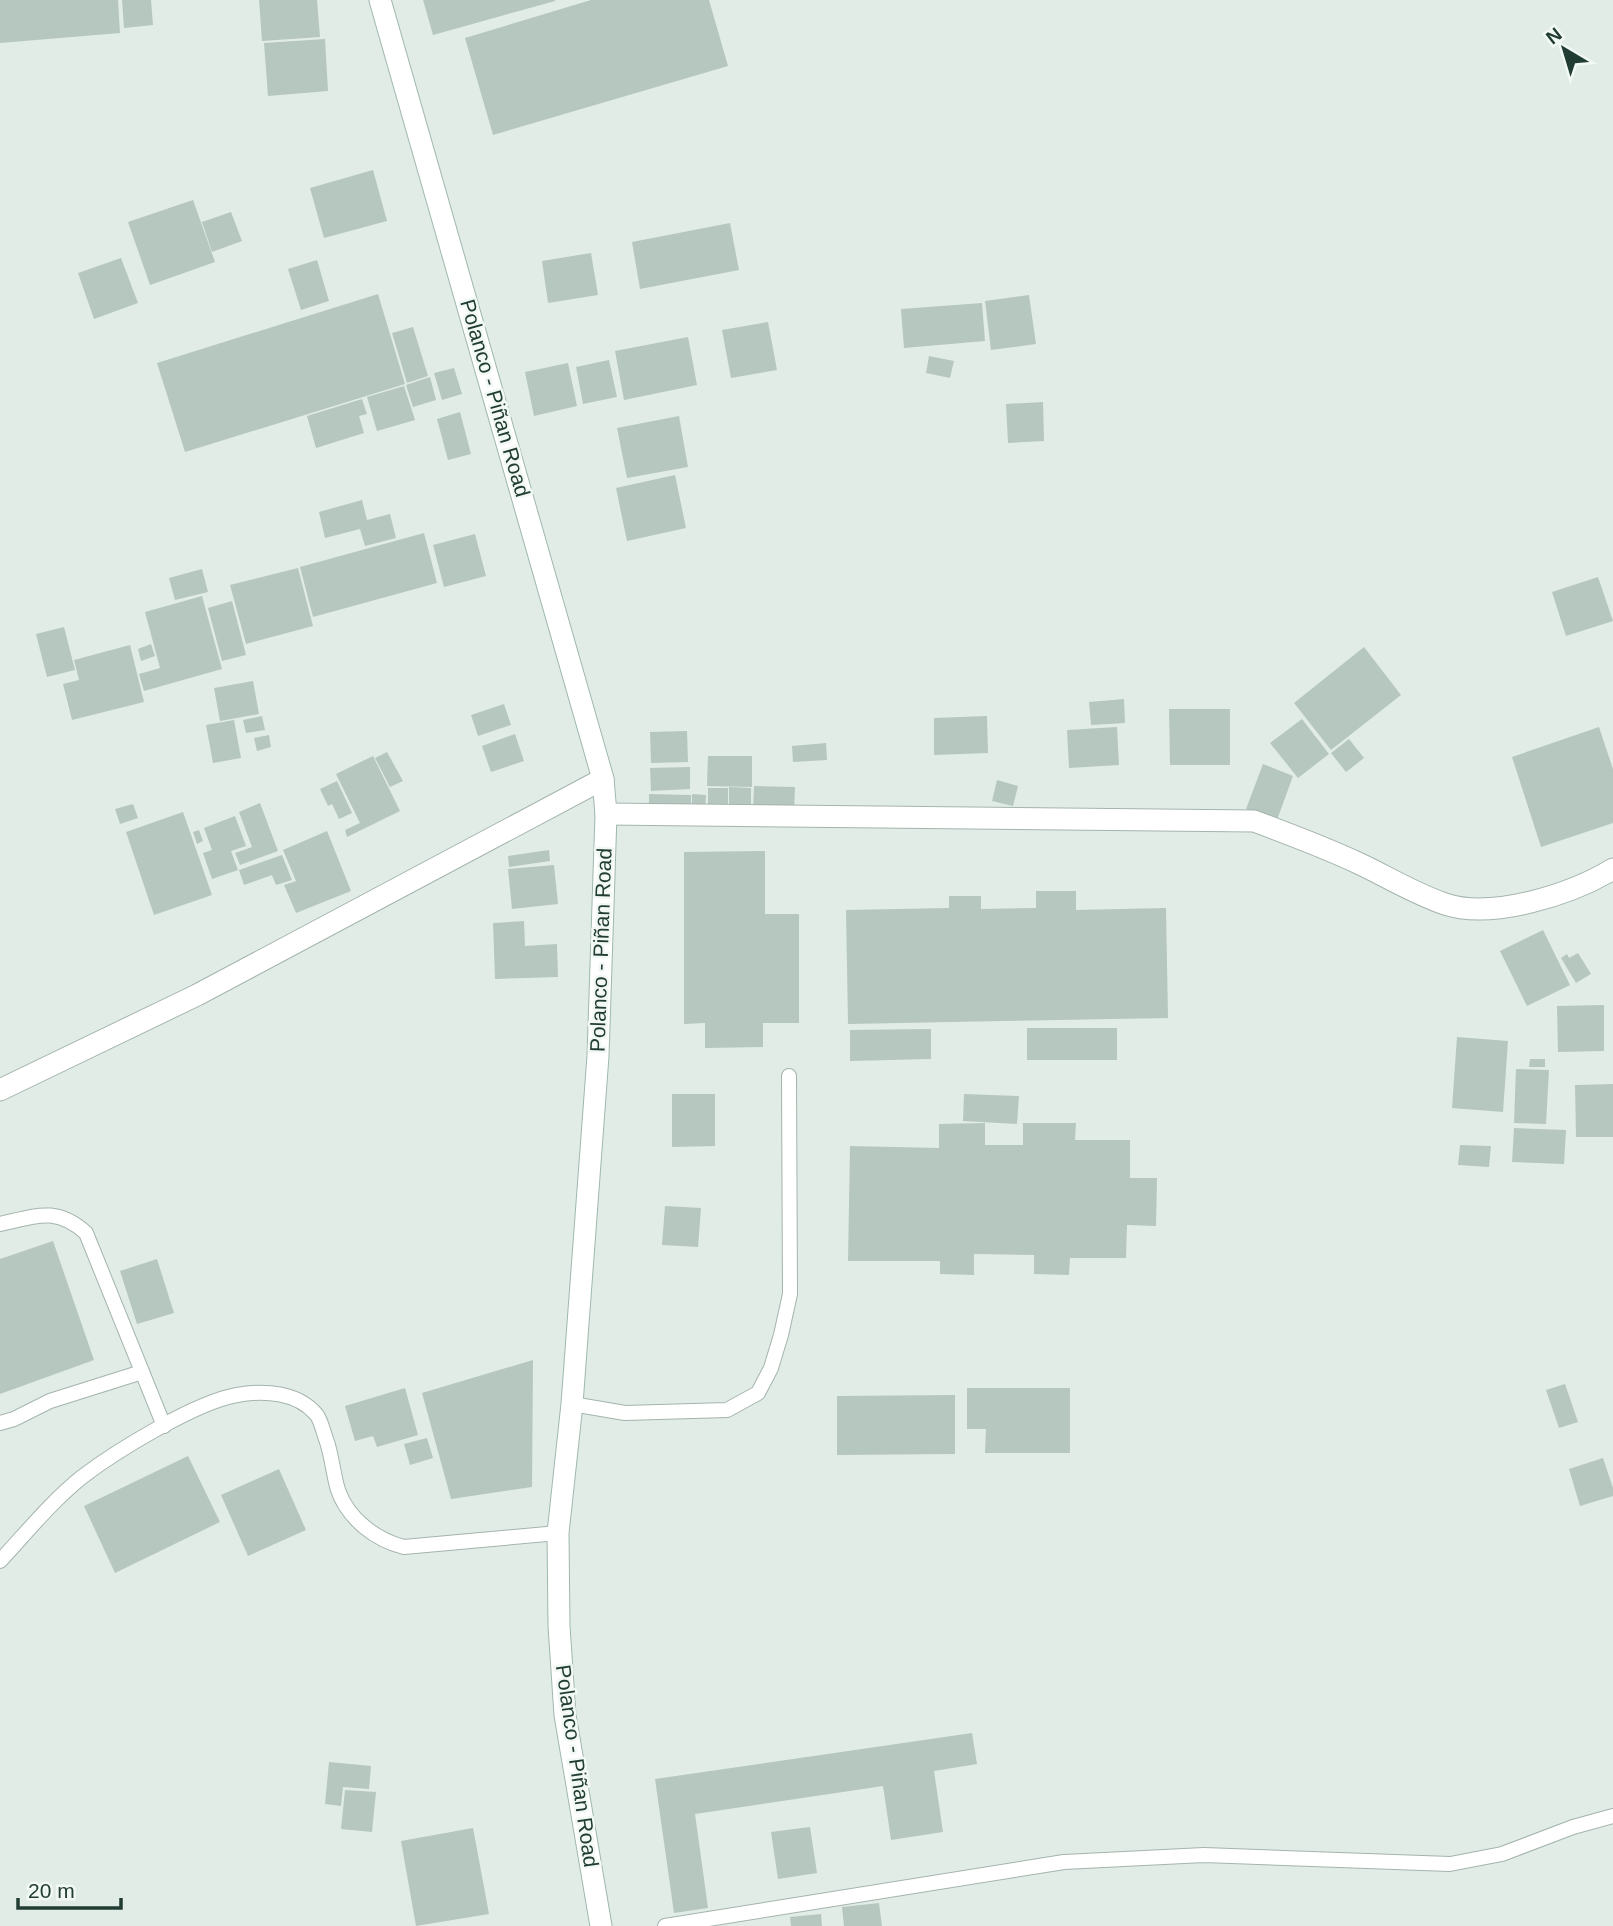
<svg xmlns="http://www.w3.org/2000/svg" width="1613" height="1926" viewBox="0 0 1613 1926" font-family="Arial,sans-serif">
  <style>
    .building { fill: #b6c7bf }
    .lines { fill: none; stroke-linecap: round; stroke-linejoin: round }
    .lane-casing { stroke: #a4b4ad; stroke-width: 16 }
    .street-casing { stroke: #a4b4ad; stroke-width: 23 }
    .secondary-casing { stroke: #9fb8ad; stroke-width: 23 }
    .lane { stroke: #fff; stroke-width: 14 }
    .street { stroke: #fff; stroke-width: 21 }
    .secondary { stroke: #fff; stroke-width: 21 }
    .labels { text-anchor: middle; stroke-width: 5; stroke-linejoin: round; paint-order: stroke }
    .street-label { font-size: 21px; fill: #213d33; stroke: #f2f8f4 }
  </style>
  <rect width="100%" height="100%" fill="#e1ece6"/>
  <g class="building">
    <polygon points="0,0 118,0 120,33 0,43"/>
    <polygon points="122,0 151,0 153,25 124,28"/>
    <polygon points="259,0 317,0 320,37 262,41"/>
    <polygon points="423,0 555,0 555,1 433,35"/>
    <polygon points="591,0 709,0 728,66 493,135 465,38"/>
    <polygon points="325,39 328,91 268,96 264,43"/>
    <polygon points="373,170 387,221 324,238 310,188"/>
    <polygon points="193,200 215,262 150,285 128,222"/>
    <polygon points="231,212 242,241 212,252 202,222"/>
    <polygon points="730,223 739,270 640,289 632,242"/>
    <polygon points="591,253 598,295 548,303 542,261"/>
    <polygon points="121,258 138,303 94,319 78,273"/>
    <polygon points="317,260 329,301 301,310 288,269"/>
    <polygon points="378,294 405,384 185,452 157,363"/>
    <polygon points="1029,295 1036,344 991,350 985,301"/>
    <polygon points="982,303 985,341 904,348 901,309"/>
    <polygon points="768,322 777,370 731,378 722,330"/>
    <polygon points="413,327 428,376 407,383 392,333"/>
    <polygon points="688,337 697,385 624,400 615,351"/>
    <polygon points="929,356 954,361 950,378 926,373"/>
    <polygon points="609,360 617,397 583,404 576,367"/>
    <polygon points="568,363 577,406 534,416 525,372"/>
    <polygon points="454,368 462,394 442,400 434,373"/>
    <polygon points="430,377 436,400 413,407 406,385"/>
    <polygon points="404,386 415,420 377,431 367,397"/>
    <polygon points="362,399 367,414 359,416 364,433 316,448 307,416"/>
    <polygon points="1043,402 1044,441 1008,443 1006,404"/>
    <polygon points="460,412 471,454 448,460 437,419"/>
    <polygon points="679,416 688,467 627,478 617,428"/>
    <polygon points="675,475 686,528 627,541 616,488"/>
    <polygon points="362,500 367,520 390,514 396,538 365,546 360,529 325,538 319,512"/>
    <polygon points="424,533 437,583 313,617 300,567"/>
    <polygon points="475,534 486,576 444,587 433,545"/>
    <polygon points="298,568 313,626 246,644 230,585"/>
    <polygon points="202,569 208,592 175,600 169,578"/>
    <polygon points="1598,577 1613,621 1566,636 1552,592"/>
    <polygon points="202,596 222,669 144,691 139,674 160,668 145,612"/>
    <polygon points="232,601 246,655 222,661 208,608"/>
    <polygon points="64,627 75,670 47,677 36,634"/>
    <polygon points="151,644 155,656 141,661 138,649"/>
    <polygon points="130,645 144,702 72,720 63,684 79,680 74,660"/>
    <polygon points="1364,647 1401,695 1331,750 1294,703"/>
    <polygon points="253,681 259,714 220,721 214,688"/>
    <polygon points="1124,699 1125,723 1091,725 1089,702"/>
    <polygon points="504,704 511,725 478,736 471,715"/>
    <polygon points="1169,709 1230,709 1230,765 1170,765"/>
    <polygon points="262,716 265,730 246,733 243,720"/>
    <polygon points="987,716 988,753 934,755 934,718"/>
    <polygon points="1302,719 1329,754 1298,778 1270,743"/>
    <polygon points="234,720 241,758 213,763 206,725"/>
    <polygon points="1117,727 1119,765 1069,768 1067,730"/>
    <polygon points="1599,727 1613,769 1613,823 1541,847 1512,757"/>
    <polygon points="687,731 688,762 651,763 650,732"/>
    <polygon points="515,734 524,761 491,772 482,746"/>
    <polygon points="269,735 271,747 257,751 254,738"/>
    <polygon points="1349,739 1364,758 1346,772 1331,753"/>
    <polygon points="826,743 827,760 793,762 792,746"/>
    <polygon points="387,752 403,781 390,787 375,758"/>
    <polygon points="373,756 400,811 347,837 345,830 360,823 336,774"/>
    <polygon points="708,756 752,756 752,787 707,786"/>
    <polygon points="1263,764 1293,776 1277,820 1246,809"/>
    <polygon points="690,767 690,789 651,791 650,768"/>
    <polygon points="997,780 1018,786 1013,806 992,801"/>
    <polygon points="337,781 352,813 339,819 332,804 328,806 320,789"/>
    <polygon points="754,786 795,787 794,813 753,812"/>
    <polygon points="729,787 751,788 751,812 729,812"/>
    <polygon points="708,788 728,788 728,810 708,811"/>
    <polygon points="649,794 691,795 691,810 649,810"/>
    <polygon points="692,794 706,795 705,810 692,810"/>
    <polygon points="260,803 278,851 240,865 235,853 252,847 239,812"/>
    <polygon points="133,804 138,818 120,824 115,809"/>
    <polygon points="183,812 212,895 154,915 126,832"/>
    <polygon points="235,816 246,846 231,851 238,870 212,879 203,853 212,850 204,828"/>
    <polygon points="199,830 203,841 197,844 193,832"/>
    <polygon points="327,831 351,891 296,913 284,885 296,881 283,850"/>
    <polygon points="549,850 550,861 509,867 508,856"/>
    <polygon points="765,851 765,914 799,914 799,1023 763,1023 763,1047 705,1048 705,1023 684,1024 684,852"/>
    <polygon points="282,855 292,880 276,885 272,875 244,885 239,870"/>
    <polygon points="554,865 558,904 512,909 508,869"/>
    <polygon points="1036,891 1076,891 1076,910 1166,908 1168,1018 848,1024 846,910 949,908 949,896 981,896 981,909 1036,908"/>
    <polygon points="524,921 525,946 557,944 558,977 495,979 493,923"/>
    <polygon points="1543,930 1570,985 1527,1006 1500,951"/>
    <polygon points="1578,953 1591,974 1576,983 1561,958 1567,954 1569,958"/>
    <polygon points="1604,1005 1604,1051 1558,1052 1557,1006"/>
    <rect x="1027" y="1028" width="90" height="32"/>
    <polygon points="931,1029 931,1059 850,1061 850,1030"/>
    <polygon points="1457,1037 1508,1041 1503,1112 1452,1108"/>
    <polygon points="1530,1059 1545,1059 1545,1067 1529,1067"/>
    <polygon points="1516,1069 1549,1070 1546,1124 1514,1123"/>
    <polygon points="1613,1084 1613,1137 1576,1137 1575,1085"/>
    <polygon points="672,1094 715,1094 715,1146 672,1147"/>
    <polygon points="964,1094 1019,1096 1017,1124 963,1121"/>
    <polygon points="985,1123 985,1145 1023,1145 1023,1123 1076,1123 1075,1140 1130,1140 1130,1178 1157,1178 1156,1226 1127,1225 1126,1258 1070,1258 1069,1275 1034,1274 1034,1255 974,1254 974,1275 940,1274 940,1261 848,1261 850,1146 939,1148 939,1124"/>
    <polygon points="1514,1128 1566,1130 1564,1164 1512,1162"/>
    <polygon points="1460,1145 1491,1146 1489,1167 1458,1165"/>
    <polygon points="665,1206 701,1208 698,1247 662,1245"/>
    <polygon points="53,1241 94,1360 0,1394 0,1259"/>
    <polygon points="157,1259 174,1313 137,1324 120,1271"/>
    <polygon points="533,1360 532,1487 451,1499 422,1393"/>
    <polygon points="1565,1384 1578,1422 1559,1428 1546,1390"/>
    <polygon points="405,1388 418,1435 377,1447 373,1436 355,1441 345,1406"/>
    <polygon points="967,1388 1070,1388 1070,1453 985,1453 986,1429 967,1429"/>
    <polygon points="955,1395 955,1454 837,1455 837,1396"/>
    <polygon points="427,1438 433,1458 410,1465 404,1444"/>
    <polygon points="188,1456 220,1522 115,1573 84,1506"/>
    <polygon points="1603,1458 1613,1488 1613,1496 1580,1506 1569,1469"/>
    <polygon points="279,1469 306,1530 248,1556 221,1495"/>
    <polygon points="972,1733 977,1764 934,1771 943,1832 891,1840 883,1786 695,1814 708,1908 674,1913 655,1779"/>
    <polygon points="329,1762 371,1766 369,1789 343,1787 341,1806 325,1804"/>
    <polygon points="345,1790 376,1792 372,1832 341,1829"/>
    <polygon points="810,1827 817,1873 778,1879 771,1832"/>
    <polygon points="473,1828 489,1914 416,1926 401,1841"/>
    <polygon points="879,1903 882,1926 844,1926 842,1907"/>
    <polygon points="821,1914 822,1926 791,1926 790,1917"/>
  </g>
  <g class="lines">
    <defs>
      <g id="lane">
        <path d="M0,1224C36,1216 56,1206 86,1233L164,1426"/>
        <polyline points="572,1404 625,1413 727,1410 758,1393 771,1368 781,1335 790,1294 789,1076"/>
        <polyline points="0,1423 14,1419 50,1401 142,1372"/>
        <path d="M0,1561C26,1533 52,1501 82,1477C116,1451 196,1402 237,1395C264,1390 297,1392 316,1414C321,1420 323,1431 326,1439C332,1455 333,1474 338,1490C348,1519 376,1540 404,1547L558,1533"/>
        <polyline points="665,1926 1064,1862 1204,1855 1450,1864 1502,1854 1573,1827 1613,1816"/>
      </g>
      <g id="street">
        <path d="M606,814L1254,821C1289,834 1324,847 1358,863C1386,876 1415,894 1445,904C1492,920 1572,894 1613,869"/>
        <polyline points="0,1090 197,995 603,779"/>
      </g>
      <polyline id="secondary" points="380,0 603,779 606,814 598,1056 572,1404 558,1533 559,1626 565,1715 601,1926"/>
    </defs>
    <use href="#lane" class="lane-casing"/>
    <use href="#street" class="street-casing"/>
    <use href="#secondary" class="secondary-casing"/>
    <use href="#lane" class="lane"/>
    <use href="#street" class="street"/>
    <use href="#secondary" class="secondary"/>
  </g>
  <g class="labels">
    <g class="street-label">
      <text transform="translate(495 398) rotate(74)" y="7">Polanco - Piñan Road</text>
      <text transform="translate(601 950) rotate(-88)" y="7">Polanco - Piñan Road</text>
      <text transform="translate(577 1766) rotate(82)" y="7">Polanco - Piñan Road</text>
    </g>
  </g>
  <g transform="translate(1564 49) rotate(322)" stroke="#f2f8f4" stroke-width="5" paint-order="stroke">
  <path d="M0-5L12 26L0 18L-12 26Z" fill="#213d33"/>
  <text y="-10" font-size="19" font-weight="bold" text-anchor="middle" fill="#213d33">N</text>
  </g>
  <path d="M18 1898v10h103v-10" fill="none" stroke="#213d33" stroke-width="3.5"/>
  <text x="28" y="1898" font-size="21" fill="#213d33" stroke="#f2f8f4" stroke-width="5" paint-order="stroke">20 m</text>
</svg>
